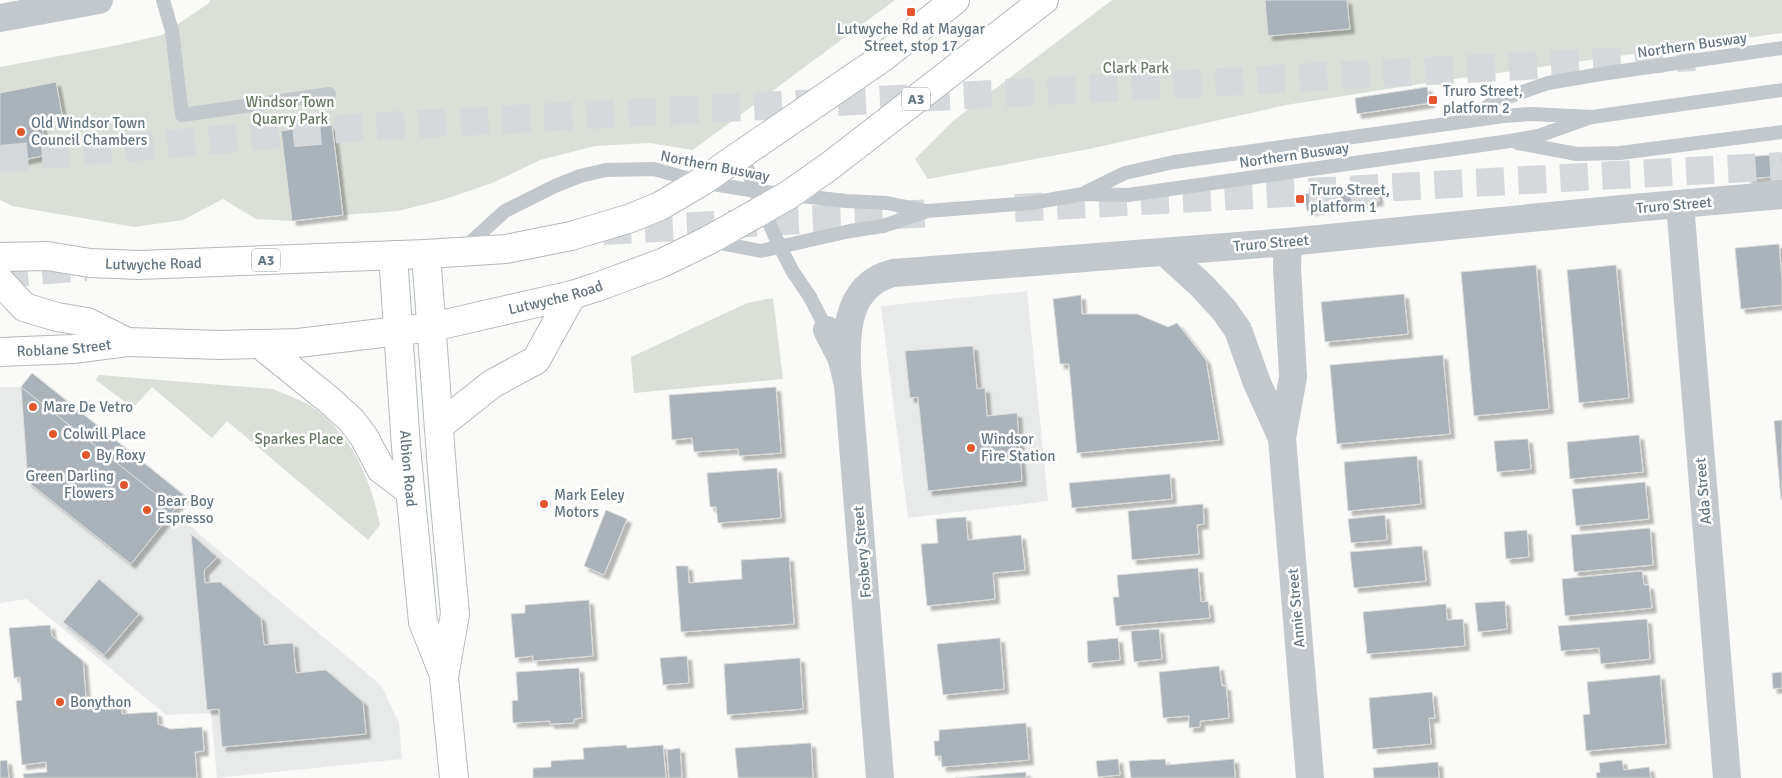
<svg xmlns="http://www.w3.org/2000/svg" width="1782" height="778" viewBox="0 0 1782 778" font-family="Signika,sans-serif">
  <style>
    .built { fill: #e8e9e9 }
    .green { fill: #dadfd7 }
    .building { fill: #aab3b9; stroke: #dcdcda; filter: url(#shadow) }
    .lines { fill: none; stroke-linecap: round; stroke-linejoin: round }
    .highway-tunnel { stroke: #d5d9db; stroke-width: 28; stroke-dasharray: 28 14; stroke-linecap: butt }
    .secondary-casing { stroke: #b3babf; stroke-width: 30 }
    .highway-casing { stroke: #b4b9bd; stroke-width: 30 }
    .lane { stroke: #c3c8cc; stroke-width: 14 }
    .street { stroke: #c3c8cc; stroke-width: 28 }
    .secondary { stroke: #fff; stroke-width: 28 }
    .highway { stroke: #fff; stroke-width: 28 }
    .poi-dot { fill: #e4572e; stroke: #fff; stroke-width: 2 }
    .labels { text-anchor: middle; stroke-width: 5; stroke-linejoin: round; paint-order: stroke }
    .shield { fill: #fff; stroke: #939fa8; stroke-width: 1 }
    .shield-label { font-size: 14px; font-weight: bold; fill: #657683 }
    .poi-label { font-size: 15px; fill: #657683; stroke: #fff; text-anchor: start }
    .street-label { font-size: 15px; fill: #657683; stroke: #fff }
    .park-label { font-size: 15px; fill: #687a64; stroke: #fff }
  </style>
  <defs>
    <filter id="shadow"><feDropShadow dx="4.5" dy="4.5" stdDeviation="1" flood-color="#0004"/></filter>
  </defs>
  <rect width="100%" height="100%" fill="#fafaf8"/>
  <g class="built">
    <polygon points="1027,291 1048,501 908,518 881,306"/>
    <polygon points="0,387 21,387 175,509 198,533 381,685 399,723 402,759 217,778 211,713 166,715 27,599 0,603"/>
  </g>
  <g class="green">
    <polygon points="210,0 895,0 693,150 650,143 595,146 540,160 492,183 442,200 398,211 343,215 292,221 256,219 223,199 183,220 134,227 12,206 0,200 0,67 118,45 162,35 209,3"/>
    <polygon points="1112,0 1782,0 1782,33 1426,83 1286,105 1089,149 928,179 915,159 953,121"/>
    <polygon points="773,298 783,379 634,393 631,357 747,303"/>
    <path d="M99,375L273,389C287,395 303,400 315,409C353,437 371,480 380,525L368,540L227,421L212,438L152,387L133,408L96,380Z"/>
  </g>
  <g class="building">
    <polygon points="1265,0 1347,0 1350,29 1268,36"/>
    <polygon points="56,82 62,114 40,118 47,155 14,162 13,156 3,158 0,147 0,93"/>
    <polygon points="1427,87 1430,103 1357,114 1355,98"/>
    <polygon points="323,114 324,126 332,125 343,215 292,221 281,131 289,130 288,118"/>
    <polygon points="1782,154 1782,176 1747,179 1745,157"/>
    <polygon points="1376,184 1379,201 1307,211 1304,194"/>
    <polygon points="1779,244 1782,280 1782,305 1741,309 1735,248"/>
    <polygon points="1536,265 1549,409 1474,416 1461,272"/>
    <polygon points="1616,265 1629,398 1579,403 1567,270"/>
    <polygon points="1404,294 1408,334 1325,342 1321,302"/>
    <polygon points="1081,295 1082,314 1137,314 1168,327 1177,323 1206,360 1219,440 1077,453 1069,364 1060,364 1053,299"/>
    <polygon points="973,346 977,389 985,388 987,416 1017,413 1022,481 928,491 918,397 910,398 905,351"/>
    <polygon points="1443,355 1450,434 1337,444 1330,365"/>
    <polygon points="32,373 185,496 175,509 21,387"/>
    <polygon points="21,387 175,509 131,564 28,482"/>
    <polygon points="776,387 781,453 739,456 738,449 694,452 692,438 672,440 669,395"/>
    <polygon points="1782,420 1782,499 1781,500 1774,421"/>
    <polygon points="1639,435 1643,472 1570,479 1567,442"/>
    <polygon points="1528,439 1531,469 1497,472 1494,441"/>
    <polygon points="1417,456 1421,504 1348,511 1344,462"/>
    <polygon points="777,468 781,518 718,523 716,507 710,507 707,473"/>
    <polygon points="1170,474 1172,499 1072,508 1069,483"/>
    <polygon points="1645,482 1649,519 1576,526 1572,489"/>
    <polygon points="1203,504 1204,524 1197,525 1199,554 1132,560 1128,511"/>
    <polygon points="606,510 627,519 604,575 584,566"/>
    <polygon points="1385,515 1387,540 1351,543 1348,519"/>
    <polygon points="966,517 968,540 1021,535 1025,570 993,573 995,599 927,606 921,544 938,543 936,519"/>
    <polygon points="1650,528 1653,565 1574,572 1571,535"/>
    <polygon points="1527,530 1529,557 1506,559 1504,532"/>
    <polygon points="191,534 217,557 204,571 205,583 220,582 261,618 264,645 293,643 296,673 326,670 363,702 366,734 222,747 219,709 207,710"/>
    <polygon points="1422,546 1426,581 1354,588 1350,552"/>
    <polygon points="789,557 794,624 681,632 676,566 688,566 689,583 742,579 741,560"/>
    <polygon points="1198,568 1201,602 1208,601 1210,618 1116,626 1113,597 1119,597 1117,575"/>
    <polygon points="1642,571 1644,585 1649,585 1652,608 1565,616 1562,579"/>
    <polygon points="99,579 139,614 104,655 63,622"/>
    <polygon points="589,600 593,656 533,661 533,656 515,658 511,614 525,613 525,605"/>
    <polygon points="1505,601 1507,629 1478,632 1475,603"/>
    <polygon points="1446,604 1447,620 1463,619 1465,646 1367,654 1363,612"/>
    <polygon points="1647,619 1650,659 1601,664 1599,648 1561,651 1558,626"/>
    <polygon points="50,625 52,636 83,661 86,698 104,697 104,703 121,701 122,714 157,712 158,724 170,729 202,727 204,751 195,752 197,778 24,778 23,774 47,772 46,762 22,765 16,701 22,700 20,677 14,678 9,628"/>
    <polygon points="1159,629 1162,659 1134,662 1131,631"/>
    <polygon points="1000,638 1004,689 943,695 937,644"/>
    <polygon points="1118,638 1120,660 1088,663 1087,641"/>
    <polygon points="687,656 689,683 663,685 660,658"/>
    <polygon points="800,658 803,709 727,715 724,664"/>
    <polygon points="1219,666 1222,686 1226,686 1229,718 1200,721 1200,727 1189,728 1189,716 1163,718 1159,672"/>
    <polygon points="579,668 582,718 574,719 574,723 550,724 550,721 513,723 512,701 518,700 516,672"/>
    <polygon points="1782,672 1782,688 1773,689 1772,673"/>
    <polygon points="1660,675 1666,744 1586,751 1583,715 1590,714 1587,682"/>
    <polygon points="1432,692 1435,718 1429,718 1431,744 1373,749 1369,698"/>
    <polygon points="1026,723 1029,760 942,767 941,756 935,756 934,741 939,741 939,730"/>
    <polygon points="811,743 813,778 738,778 735,748"/>
    <polygon points="626,745 627,748 663,745 666,778 533,778 533,768 551,767 551,761 584,759 583,748"/>
    <polygon points="680,748 682,778 669,778 667,750"/>
    <polygon points="1118,759 1120,775 1098,777 1096,761"/>
    <polygon points="1165,759 1166,765 1234,759 1235,778 1131,778 1129,761"/>
    <polygon points="7,760 9,778 0,778 0,761"/>
    <polygon points="1622,760 1624,770 1649,767 1651,778 1597,778 1596,773 1600,772 1599,763"/>
    <polygon points="1438,762 1439,778 1374,778 1373,768"/>
    <polygon points="1026,772 1026,778 955,778"/>
  </g>
  <g class="lines">
    <g class="highway-tunnel">
      <polyline points="0,159 363,127 1695,57"/>
      <polyline points="1015,208 1782,166"/>
      <polyline points="603,231 932,213"/>
      <polyline points="0,274 86,267"/>
    </g>
    <defs>
      <g id="secondary">
        <polyline points="426,254 443,483 455,614 444,677 454,778"/>
        <path id="s1" d="M393,255L406,447L423,622L444,675"/>
      </g>
      <g id="highway">
        <path id="s2" d="M0,257L47,256L90,263L139,265L426,254L506,249L571,236L631,218L660,206L701,182L882,58L955,0"/>
        <path id="s3" d="M0,281L24,307L57,317L87,322L127,342L221,345L298,343L432,327L572,295L597,287L662,263L709,240L787,196L831,165L1044,0"/>
        <polyline points="261,345 329,400 351,420 364,437 381,469 410,491"/>
        <path id="s4" d="M0,352L73,349L127,342"/>
        <polyline points="439,426 492,384 536,360 572,295"/>
      </g>
    </defs>
    <use href="#secondary" class="secondary-casing"/>
    <use href="#highway" class="highway-casing"/>
    <g class="lane">
      <polyline points="163,0 172,31 182,115 329,94"/>
      <polyline points="1470,119 1494,102 1548,83 1601,74 1782,48"/>
      <polyline points="1518,143 1577,154 1620,153 1782,132"/>
      <polyline points="742,155 763,210 780,247 793,272 810,297 827,330"/>
      <polyline points="1086,192 1125,173 1174,162 1504,116 1531,114 1592,117 1782,90"/>
      <polyline points="710,241 761,251 850,231 883,226 927,211 1031,203 1083,194 1128,195 1510,141 1538,136 1592,117"/>
      <polyline points="462,250 505,211 555,186 580,176 606,170 654,169 701,182 756,191 846,201 887,203 926,211"/>
    </g>
    <g class="street">
      <polyline points="0,18 99,0"/>
      <polyline points="1680,204 1727,778"/>
      <polyline points="1288,242 1287,268 1293,377 1282,438 1310,778"/>
      <polyline points="1166,253 1202,286 1224,310 1238,330 1257,383 1282,438"/>
      <polyline points="827,330 841,357 848,384 880,778"/>
      <path d="M848,384C845,343 842,286 893,273L1288,242L1622,209L1782,195"/>
    </g>
    <use href="#secondary" class="secondary"/>
    <use href="#highway" class="highway"/>
  </g>
  <g class="poi-dot">
    <rect x="906" y="7" width="10" height="10" rx="2.5"/>
    <rect x="1428" y="95" width="10" height="10" rx="2.5"/>
    <circle cx="21" cy="132" r="5"/>
    <rect x="1295" y="194" width="10" height="10" rx="2.5"/>
    <circle cx="33" cy="407" r="5"/>
    <circle cx="53" cy="434" r="5"/>
    <circle cx="971" cy="448" r="5"/>
    <circle cx="86" cy="455" r="5"/>
    <circle cx="124" cy="485" r="5"/>
    <circle cx="544" cy="504" r="5"/>
    <circle cx="147" cy="510" r="5"/>
    <circle cx="60" cy="702" r="5"/>
  </g>
  <g class="labels">
    <g class="shield">
      <rect x="902" y="87.5" width="28" height="23" rx="4"/>
      <rect x="252" y="248.5" width="28" height="23" rx="4"/>
    </g>
    <g class="shield-label">
      <text x="916" y="104">A3</text>
      <text x="266" y="265">A3</text>
    </g>
    <g class="poi-label">
      <text x="911" y="34" text-anchor="middle">Lutwyche Rd at Maygar<tspan x="911" dy="17">Street, stop 17</tspan></text>
      <text x="1443" y="96">Truro Street,<tspan x="1443" dy="17">platform 2</tspan></text>
      <text x="31" y="128">Old Windsor Town<tspan x="31" dy="17">Council Chambers</tspan></text>
      <text x="1310" y="195">Truro Street,<tspan x="1310" dy="17">platform 1</tspan></text>
      <text x="43" y="412">Mare De Vetro</text>
      <text x="63" y="439">Colwill Place</text>
      <text x="981" y="444">Windsor<tspan x="981" dy="17">Fire Station</tspan></text>
      <text x="96" y="460">By Roxy</text>
      <text x="114" y="481" text-anchor="end">Green Darling<tspan x="114" dy="17">Flowers</tspan></text>
      <text x="554" y="500">Mark Eeley<tspan x="554" dy="17">Motors</tspan></text>
      <text x="157" y="506">Bear Boy<tspan x="157" dy="17">Espresso</tspan></text>
      <text x="70" y="707">Bonython</text>
    </g>
    <g class="street-label">
      <text transform="translate(1692 45) rotate(-8)" y="5">Northern Busway</text>
      <text transform="translate(1294 155) rotate(-8)" y="5">Northern Busway</text>
      <text transform="translate(715 166) rotate(11)" y="5">Northern Busway</text>
      <text transform="translate(1674 205) rotate(-5)" y="5">Truro Street</text>
      <text transform="translate(1271 243) rotate(-5)" y="5">Truro Street</text>
      <text dy="5" stroke="none"><textPath href="#s2" startOffset="154">Lutwyche Road</textPath></text>
      <text dy="5" stroke="none"><textPath href="#s3" startOffset="578">Lutwyche Road</textPath></text>
      <text dy="5" stroke="none"><textPath href="#s4" startOffset="64">Roblane Street</textPath></text>
      <text dy="5" stroke="none"><textPath href="#s1" startOffset="214">Albion Road</textPath></text>
      <text transform="translate(1703 491) rotate(-95)" y="5">Ada Street</text>
      <text transform="translate(862 552) rotate(-95)" y="5">Fosbery Street</text>
      <text transform="translate(1296 608) rotate(-95)" y="5">Annie Street</text>
    </g>
    <g class="park-label">
      <text x="1136" y="73">Clark Park</text>
      <text x="290" y="107">Windsor Town<tspan x="290" dy="17">Quarry Park</tspan></text>
      <text x="299" y="444">Sparkes Place</text>
    </g>
  </g>
</svg>
